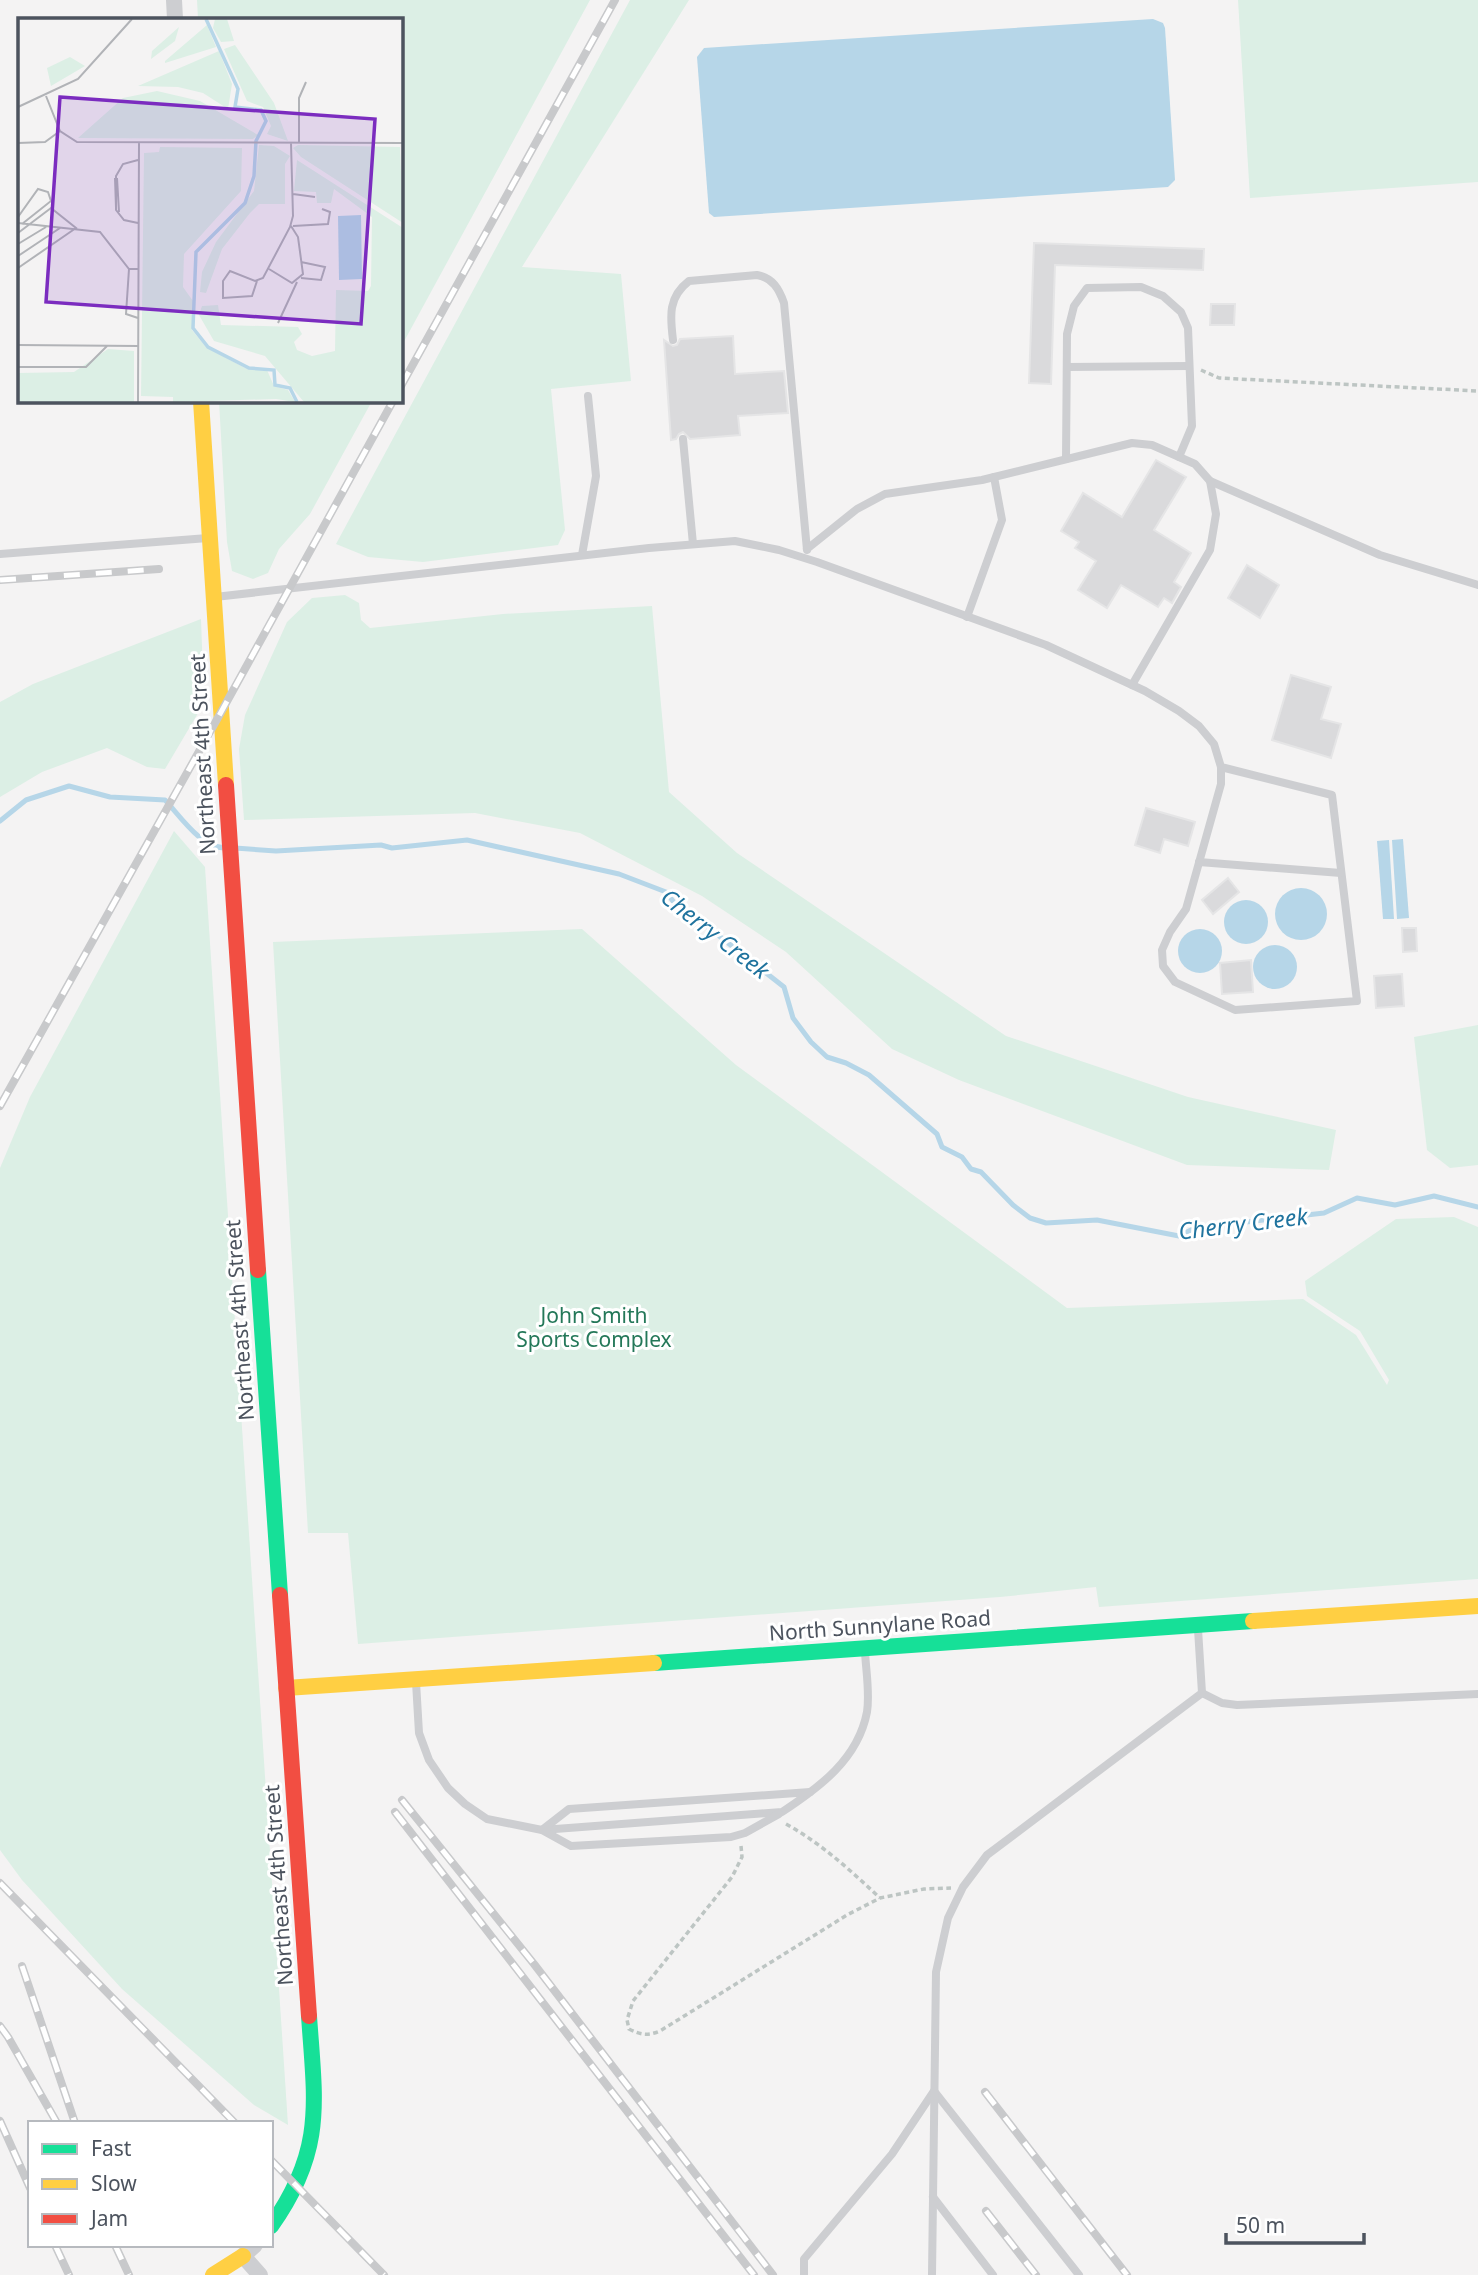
<svg xmlns="http://www.w3.org/2000/svg" width="1478" height="2275" viewBox="0 0 1478 2275" font-family="'Noto Sans',sans-serif">
  <style>
    .green { fill: #dcefe5 }
    .water { fill: #b6d6e8 }
    .lines { fill: none; stroke-linecap: round; stroke-linejoin: round }
    .stream { stroke: #b6d6e8; stroke-width: 5 }
    .building { fill: #dadadc; stroke: #e5e5e6; stroke-width: 2 }
    .path { stroke: #bdc5c3; stroke-width: 3.5; stroke-dasharray: 5 3.5; stroke-linecap: butt }
    .lane { stroke: #cdced1; stroke-width: 8 }
    .street { stroke: #cdced1; stroke-width: 16 }
    .fast { stroke: #16e098; stroke-width: 16 }
    .slow { stroke: #ffcf43; stroke-width: 16 }
    .jam { stroke: #f24e42; stroke-width: 16 }
    .rail-casing { stroke: #c8c9cb; stroke-width: 8 }
    .rail { stroke: #fff; stroke-width: 5; stroke-dasharray: 16; stroke-linecap: butt }
    .labels { text-anchor: middle; stroke-width: 6; stroke-linejoin: round; paint-order: stroke }
    .street-label { font-size: 21px; fill: #4c535e; stroke: #fff }
    .park-label { font-size: 21px; fill: #247859; stroke: #fff }
    .water-label { font-size: 23px; font-style: italic; fill: #1f739e; stroke: #fff }
    .inset-river { fill: none; stroke: #b6d6e8; stroke-width: 3.5 }
    .inset-road { fill: none; stroke: #b1b3b7; stroke-width: 2 }
    .view { fill: #7b2cbf; fill-opacity: 0.15; stroke: #7b2cbf; stroke-width: 3.5 }
    .inset-edge { fill: none; stroke: #4c535e; stroke-width: 3.5 }
  </style>
  <rect width="100%" height="100%" fill="#f4f3f3"/>
  <g class="green">
    <polygon points="197,0 590,0 401,347 401,19 198,19"/>
    <polygon points="630,0 689,0 522,267 621,274 631,381 551,389 565,530 558,545 423,562 368,557 336,544"/>
    <polygon points="1238,0 1478,0 1478,182 1250,198"/>
    <polygon points="219,401 372,401 310,514 279,549 268,573 253,579 232,571 227,542"/>
    <polygon points="345,595 359,603 361,620 370,628 503,614 652,606 669,792 737,853 1006,1036 1188,1097 1336,1130 1329,1170 1187,1165 959,1080 892,1049 786,952 702,896 580,833 475,813 244,820 239,749 245,715 287,622 312,598"/>
    <polygon points="201,619 204,703 165,769 147,767 107,748 42,772 0,797 0,702 33,684"/>
    <polygon points="174,831 205,867 288,2125 254,2105 122,1989 22,1880 0,1850 0,1168 30,1097"/>
    <polygon points="582,929 736,1065 1067,1308 1303,1299 1356,1335 1387,1385 1389,1380 1360,1331 1307,1296 1305,1281 1396,1219 1454,1217 1478,1227 1478,1579 1099,1607 1096,1587 1000,1597 358,1644 348,1533 308,1533 273,942"/>
    <polygon points="1478,1025 1478,1165 1450,1168 1427,1150 1414,1037"/>
  </g>
  <g class="water">
    <polygon points="1153,19 1163,23 1165,28 1175,180 1168,187 714,217 709,213 697,57 704,48"/>
    <polygon points="1403,839 1409,918 1397,919 1392,840"/>
    <polygon points="1389,840 1394,919 1383,919 1377,841"/>
    <circle cx="1301" cy="914" r="26"/>
    <circle cx="1246" cy="922" r="22"/>
    <circle cx="1200" cy="951" r="22"/>
    <circle cx="1275" cy="967" r="22"/>
  </g>
  <g class="lines">
    <g class="stream">
      <path d="M0,821L26,800L69,786L110,797L165,800C181,817 200,847 225,848"/>
      <polyline points="235,848 276,851 381,845 392,848 467,840 619,874 666,892 679,909 695,917 784,987 793,1018 811,1042 827,1057 846,1063 869,1075 937,1134 942,1147 962,1157 971,1169 981,1172 1013,1205 1030,1218 1046,1223 1097,1220 1179,1236 1195,1228 1324,1213 1357,1198 1395,1205 1434,1196 1478,1207"/>
    </g>
  </g>
  <g class="building">
    <polygon points="1034,243 1204,249 1203,270 1055,265 1051,384 1029,383"/>
    <polygon points="1211,304 1235,304 1234,325 1210,325"/>
    <polygon points="733,336 735,374 784,371 788,413 738,416 740,435 690,439 683,432 679,434 676,439 671,440 664,340 673,346 677,345 680,339"/>
    <polygon points="1156,460 1186,477 1154,530 1191,553 1174,582 1181,587 1172,603 1164,598 1158,607 1121,585 1107,608 1078,590 1096,561 1075,548 1079,542 1061,531 1083,493 1122,517"/>
    <polygon points="1247,565 1279,585 1260,618 1228,598"/>
    <polygon points="1291,675 1331,687 1321,719 1341,724 1331,758 1272,740"/>
    <polygon points="1146,808 1195,822 1188,846 1164,839 1160,853 1135,845"/>
    <polygon points="1228,878 1239,892 1213,914 1202,900"/>
    <polygon points="1402,928 1416,928 1417,951 1403,952"/>
    <polygon points="1251,960 1253,992 1222,994 1220,963"/>
    <polygon points="1402,974 1404,1006 1376,1008 1374,976"/>
  </g>
  <g class="lines">
    <g class="path">
      <polyline points="1201,370 1219,378 1478,391"/>
      <path d="M786,1824C822,1844 850,1870 880,1898"/>
      <path d="M741,1846L742,1857L732,1877L633,2001L627,2020L629,2029C641,2035 648,2036 660,2031L847,1915L880,1898L924,1889L951,1888"/>
    </g>
    <g class="lane">
      <path d="M673,340C670,316 668,297 689,281L757,275C773,278 779,289 784,303L807,550"/>
      <polyline points="1067,367 1189,366"/>
      <polyline points="683,439 693,544"/>
      <polyline points="1066,459 1067,334 1074,306 1087,288 1141,287 1163,296 1181,312 1188,328 1192,426 1179,457"/>
      <polyline points="1210,481 1380,555 1478,585"/>
      <polyline points="807,549 857,509 885,494 982,480 1132,443 1152,445 1195,464 1210,481 1216,514 1210,550 1132,685"/>
      <polyline points="0,554 208,538"/>
      <polyline points="582,555 596,476 588,396"/>
      <polyline points="215,597 649,548 735,541 779,550 817,562 1046,645 1145,691 1179,711 1199,726 1214,744 1221,767 1221,784 1186,909 1170,932 1162,950 1163,966 1175,982 1235,1010 1357,1001 1332,795 1221,767"/>
      <polyline points="967,617 1002,520 994,477"/>
      <polyline points="1199,862 1341,873"/>
      <path d="M416,1682L419,1733L429,1760L448,1788L465,1804L487,1819L542,1830L782,1812C820,1787 858,1759 867,1712C870,1693 866,1671 865,1652"/>
      <polyline points="1202,1693 1222,1703 1237,1705 1478,1694"/>
      <polyline points="779,1814 745,1833 731,1837 571,1846 542,1830 569,1809 810,1792"/>
      <polyline points="933,2197 993,2275"/>
      <polyline points="804,2275 804,2259 892,2154 934,2091 1079,2275"/>
      <polyline points="932,2275 936,1972 948,1918 963,1887 987,1855 1202,1693 1198,1629"/>
    </g>
    <g class="street">
      <polyline points="174,0 175,19"/>
      <polyline points="255,2245 243,2256 260,2275"/>
    </g>
    <g class="fast">
      <polyline points="258,1270 280,1595"/>
      <polyline points="654,1663 1253,1621"/>
      <path d="M271,2226C325,2150 315,2103 309,2016"/>
    </g>
    <g class="slow">
      <polyline points="201,401 226,785"/>
      <polyline points="1253,1621 1478,1606"/>
      <polyline points="286,1688 654,1663"/>
      <polyline points="213,2275 243,2256"/>
    </g>
    <g class="jam">
      <polyline points="226,785 258,1270"/>
      <polyline points="280,1595 309,2016"/>
    </g>
    <defs>
      <g id="rail">
        <polyline points="401,386 615,0"/>
        <polyline points="0,580 159,569"/>
        <polyline points="0,1106 220,714 393,401"/>
        <polyline points="402,1800 534,1964 773,2275"/>
        <polyline points="395,1812 754,2275"/>
        <polyline points="0,1883 235,2123"/>
        <polyline points="22,1966 75,2123"/>
        <polyline points="0,2026 8,2037 57,2123"/>
        <polyline points="985,2092 1127,2275"/>
        <polyline points="0,2121 30,2188"/>
        <polyline points="271,2160 384,2275"/>
        <polyline points="986,2211 1036,2275"/>
        <polyline points="55,2245 69,2275"/>
        <polyline points="115,2245 129,2275"/>
      </g>
    </defs>
    <use href="#rail" class="rail-casing"/>
    <use href="#rail" class="rail"/>
  </g>
  <g class="labels">
    <g class="street-label">
      <text transform="translate(203 754) rotate(-93)" y="7">Northeast 4th Street</text>
      <text transform="translate(240 1320) rotate(-94)" y="7">Northeast 4th Street</text>
      <text transform="translate(880 1626) rotate(-4)" y="7">North Sunnylane Road</text>
      <text transform="translate(279 1885) rotate(-94)" y="7">Northeast 4th Street</text>
    </g>
    <g class="park-label">
      <text x="594" y="1323">John Smith<tspan x="594" dy="24">Sports Complex</tspan></text>
    </g>
    <g class="water-label">
      <text transform="translate(715 934) rotate(38)" y="8">Cherry Creek</text>
      <text transform="translate(1243 1224) rotate(-7)" y="8">Cherry Creek</text>
    </g>
  </g>
  <g transform="translate(18 18)">
    <rect width="385" height="385" fill="#f4f3f3"/>
    <path d="M197,1H209L216,23L203,24L195,10ZM189,7L198,29L147,45V43ZM161,9L157,23L133,41L134,33ZM217,27L256,85L270,123L249,116L253,108L245,89L229,83L206,31ZM201,33L214,66L210,91L185,75L160,69L120,68ZM52,39L67,48L33,68L29,50ZM139,73L182,83L240,117L235,121L60,120L105,80ZM241,127L256,128L272,138L267,146V186H241L232,195L204,231L188,275L182,274L184,254L198,224L236,173ZM280,127L382,129L385,205L283,139L275,130ZM142,129L224,130L223,173L166,236L165,269L175,283L174,312L188,329L227,350L249,352L256,368L270,372L277,384L258,381L155,384V379L123,378L126,135L141,134ZM279,142L385,210V383L286,384L247,338L196,323L181,297L184,288L200,287L203,307L280,309L284,316L276,324L279,332L294,338L317,333L318,272L350,273L353,268L354,199L316,171L313,185H299L298,174L276,173ZM90,331L116,333V384H0V355L56,354Z" fill="#dcefe5"/>
    <path d="M343,197L344,261L321,262L320,198Z" fill="#b6d6e8"/>
    <path class="inset-river" d="M188,1L220,71L217,89L243,92L248,103L238,123L236,158L227,185L178,234L175,310L190,329L231,350L256,352L257,367L272,370L279,384"/>
    <path class="inset-road" d="M28,78L42,113L59,124L385,125M0,89L60,61L114,1M0,125L27,124L42,113M281,125V80L288,64M97,160L98,190M99,160L101,194M275,176L297,179M0,199L20,171L30,174L33,183L4,206M0,205L82,214L111,251H120M120,205L106,202L98,192V158L105,146L120,142M275,208L310,206L312,194L304,191M0,215L33,190L58,210L0,250M0,226L28,209M0,238L42,210M111,251L108,296L120,300M251,251L274,265L285,256L280,219L273,208M283,260L303,262L307,249L283,244M239,263L234,278L205,280V263L212,253L237,263L245,260L272,209L275,198L273,125M260,305L279,264M0,327L120,328M0,349H68L89,328M120,384L121,124"/>
    <path class="view" d="M42,79L357,101L343,306L28,284Z"/>
    <rect width="385" height="385" class="inset-edge"/>
  </g>
  <rect x="28" y="2121" width="245" height="126" fill="#ffffff" stroke="#b7babf" stroke-width="2"/>
  <rect x="42" y="2144" width="35" height="10" fill="#16e098" stroke="#b7babf" stroke-width="2"/>
  <text x="91" y="2156" font-size="21" fill="#4c535e">Fast</text>
  <rect x="42" y="2179" width="35" height="10" fill="#ffcf43" stroke="#b7babf" stroke-width="2"/>
  <text x="91" y="2191" font-size="21" fill="#4c535e">Slow</text>
  <rect x="42" y="2214" width="35" height="10" fill="#f24e42" stroke="#b7babf" stroke-width="2"/>
  <text x="91" y="2226" font-size="21" fill="#4c535e">Jam</text>
  <path d="M1226 2233v10h138v-10" fill="none" stroke="#4c535e" stroke-width="3.5"/>
  <text x="1236" y="2233" font-size="21" fill="#4c535e" stroke="#ffffff" stroke-width="5" paint-order="stroke">50 m</text>
</svg>
